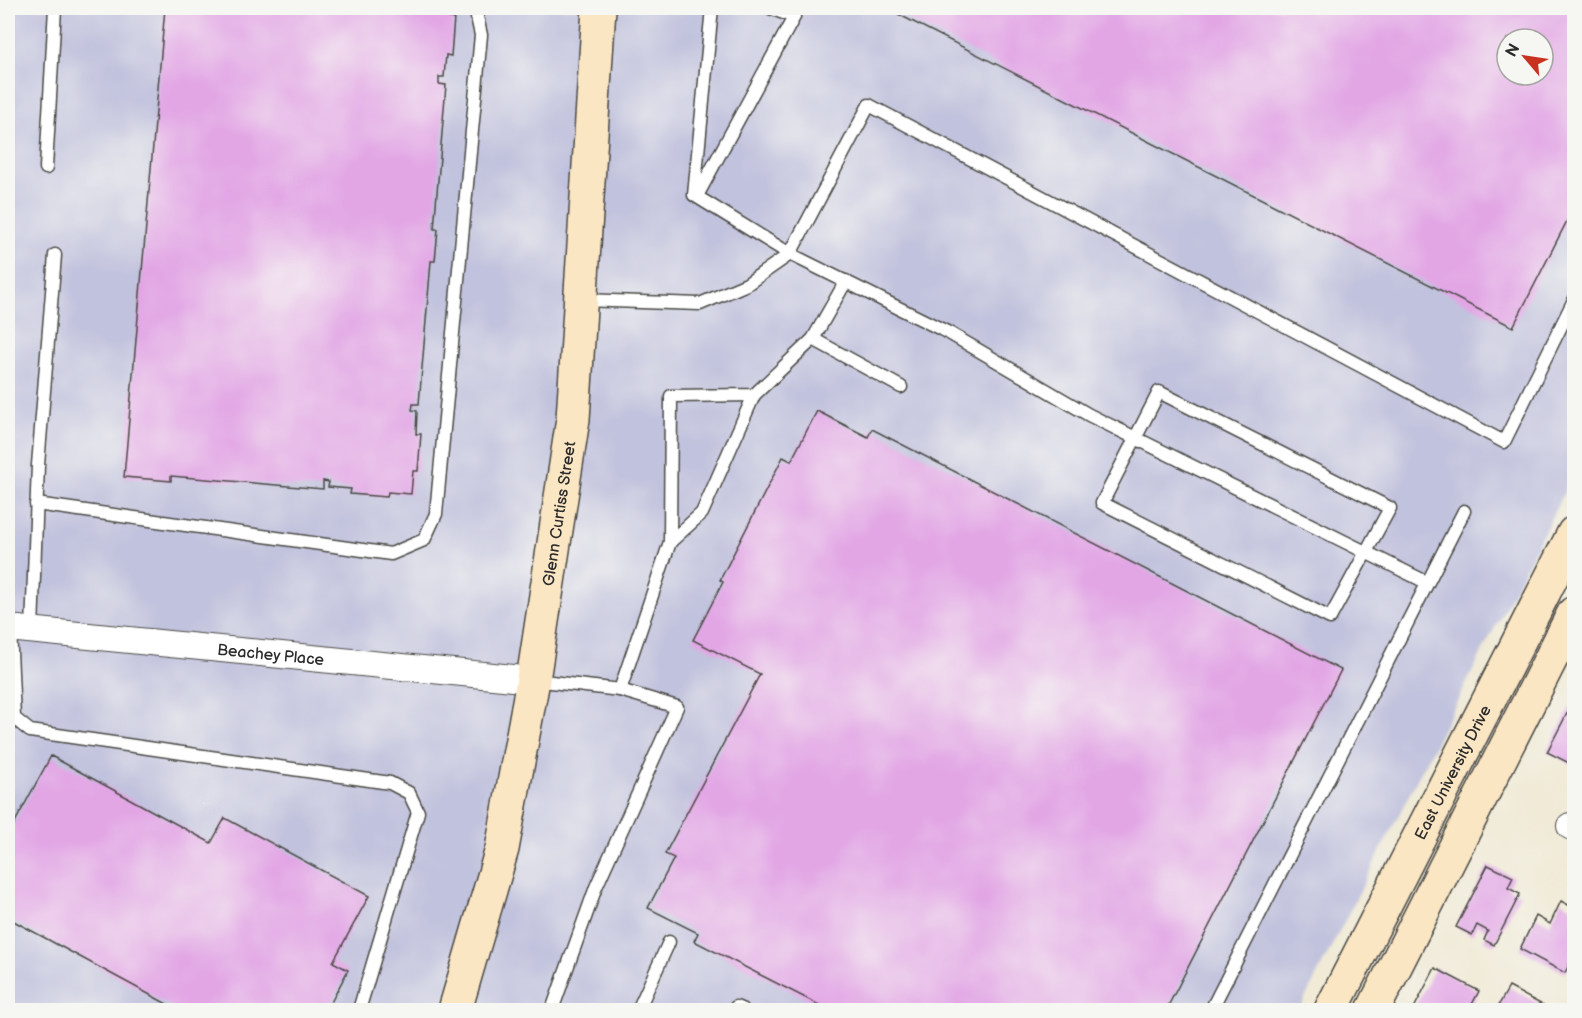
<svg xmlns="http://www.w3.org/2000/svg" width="1582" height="1018" viewBox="0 0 1582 1018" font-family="'Balsamiq Sans',sans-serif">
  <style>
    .industrial { fill: #c1c2dd; fill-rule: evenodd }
    .building { fill: #e2a6e5; fill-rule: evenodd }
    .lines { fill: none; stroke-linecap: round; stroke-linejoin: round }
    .lane-casing { stroke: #494845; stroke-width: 15 }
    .street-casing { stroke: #494845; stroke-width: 28 }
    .secondary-casing { stroke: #494845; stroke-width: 36 }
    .lane { stroke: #fff; stroke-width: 12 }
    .street { stroke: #fff; stroke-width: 26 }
    .secondary { stroke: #fbe6c4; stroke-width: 33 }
    .labels { text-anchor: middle; stroke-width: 5; stroke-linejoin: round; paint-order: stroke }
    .street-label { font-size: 16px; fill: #2b2b2b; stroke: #f6f6f2 }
  </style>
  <rect width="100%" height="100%" fill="#f6f6f2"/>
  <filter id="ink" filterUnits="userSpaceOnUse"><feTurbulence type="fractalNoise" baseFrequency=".0167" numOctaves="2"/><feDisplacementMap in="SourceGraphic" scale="12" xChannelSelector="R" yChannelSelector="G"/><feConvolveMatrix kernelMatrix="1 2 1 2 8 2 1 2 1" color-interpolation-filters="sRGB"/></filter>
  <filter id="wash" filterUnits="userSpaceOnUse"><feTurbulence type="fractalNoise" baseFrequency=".008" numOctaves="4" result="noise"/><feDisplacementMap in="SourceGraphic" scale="24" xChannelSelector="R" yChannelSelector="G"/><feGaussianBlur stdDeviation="1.35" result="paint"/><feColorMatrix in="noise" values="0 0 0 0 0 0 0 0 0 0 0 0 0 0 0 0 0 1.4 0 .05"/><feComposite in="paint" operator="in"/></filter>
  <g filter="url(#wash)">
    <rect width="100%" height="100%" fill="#f0ead6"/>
    <path class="industrial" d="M8,8H1574V473L1299,1010H8ZM1507,39H1543V75H1507Z"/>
    <g id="blocks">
      <g class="building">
        <polygon points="165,8 451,8 450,18 454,18 451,56 446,55 444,77 439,77 439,84 446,85 434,229 438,229 435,261 431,261 419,404 413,404 412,410 417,411 416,434 421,434 418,471 413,471 411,494 388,492 387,497 350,494 351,489 328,487 329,482 323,481 323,489 171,476 171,481 124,477"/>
        <path d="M886,8H1574V207L1513,327ZM1507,39H1543V75H1507Z"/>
        <polygon points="817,411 868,437 872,429 1341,670 1166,1010 829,1010 694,941 698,933 648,908 674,858 665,854 760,674 693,640 723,582 720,580 783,457 791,461"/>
        <polygon points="1574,700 1574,763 1573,765 1547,752"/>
        <polygon points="51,756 211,843 225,818 369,896 333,962 348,970 327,1010 178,1010 8,918 8,835"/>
        <polygon points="1488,865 1513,877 1508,888 1520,894 1494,945 1484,940 1488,931 1477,925 1472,935 1456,927"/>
        <polygon points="1561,901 1574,908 1574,954 1565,973 1520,949 1536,916 1550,924"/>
        <polygon points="1435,968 1479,991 1469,1010 1413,1010"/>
        <polygon points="1509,987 1548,1008 1546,1010 1496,1010"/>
      </g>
    </g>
  </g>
  <g filter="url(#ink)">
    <use href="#blocks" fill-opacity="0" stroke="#494845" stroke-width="1.5"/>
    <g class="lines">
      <defs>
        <g id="lane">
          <polyline points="712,8 694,195 790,254 869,105 1504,442 1574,300"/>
          <polyline points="46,168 55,8"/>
          <polyline points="697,196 794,17 770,8"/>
          <polyline points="582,300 700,304 747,284 790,254 949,333 1089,415 1426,582"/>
          <polyline points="813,339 846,281"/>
          <polygon points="1159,392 1390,508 1330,618 1102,503"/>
          <polyline points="36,504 391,554 424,540 436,514 481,35 475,8"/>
          <polyline points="670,542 702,513 754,395"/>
          <polyline points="10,628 14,718 30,731 390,783 409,793 418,812 359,1010"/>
          <polyline points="32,630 38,465 55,255"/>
          <polyline points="534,680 620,690 670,542 671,396 754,395 813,339 901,387"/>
          <polyline points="552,1010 596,887 677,707 620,690"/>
          <polyline points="638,1010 669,942"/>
          <polyline points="734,1010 736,1007 743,1010"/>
          <polyline points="1211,1010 1464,511"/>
        </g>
        <g id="street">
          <path id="s1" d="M8,628L533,680"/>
          <polyline points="1570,826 1574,828"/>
        </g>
        <g id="secondary">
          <path id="s2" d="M455,1010L502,849L533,680L573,419L599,8"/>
          <path id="s3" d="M1331,1010L1574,533"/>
          <polyline points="1373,1010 1574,613"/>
        </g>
      </defs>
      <use href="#lane" class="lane-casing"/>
      <use href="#street" class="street-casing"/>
      <use href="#secondary" class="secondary-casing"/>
      <use href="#lane" class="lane"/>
      <use href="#street" class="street"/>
      <use href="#secondary" class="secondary"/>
    </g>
  </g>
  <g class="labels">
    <g class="street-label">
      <text dy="6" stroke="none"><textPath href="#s2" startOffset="508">Glenn Curtiss Street</textPath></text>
      <text dy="6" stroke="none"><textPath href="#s1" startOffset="264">Beachey Place</textPath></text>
      <text dy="6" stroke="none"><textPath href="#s3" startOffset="267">East University Drive</textPath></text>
    </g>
  </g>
  <rect width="1582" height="1018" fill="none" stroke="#f6f6f2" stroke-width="30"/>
  <g transform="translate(1525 57) rotate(299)"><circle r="28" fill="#f6f6f2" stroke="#a5a5a2" stroke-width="1.5"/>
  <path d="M0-4.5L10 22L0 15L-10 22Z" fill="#c8321e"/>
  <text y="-9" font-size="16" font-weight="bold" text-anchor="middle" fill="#2b2b2b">N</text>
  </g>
</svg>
